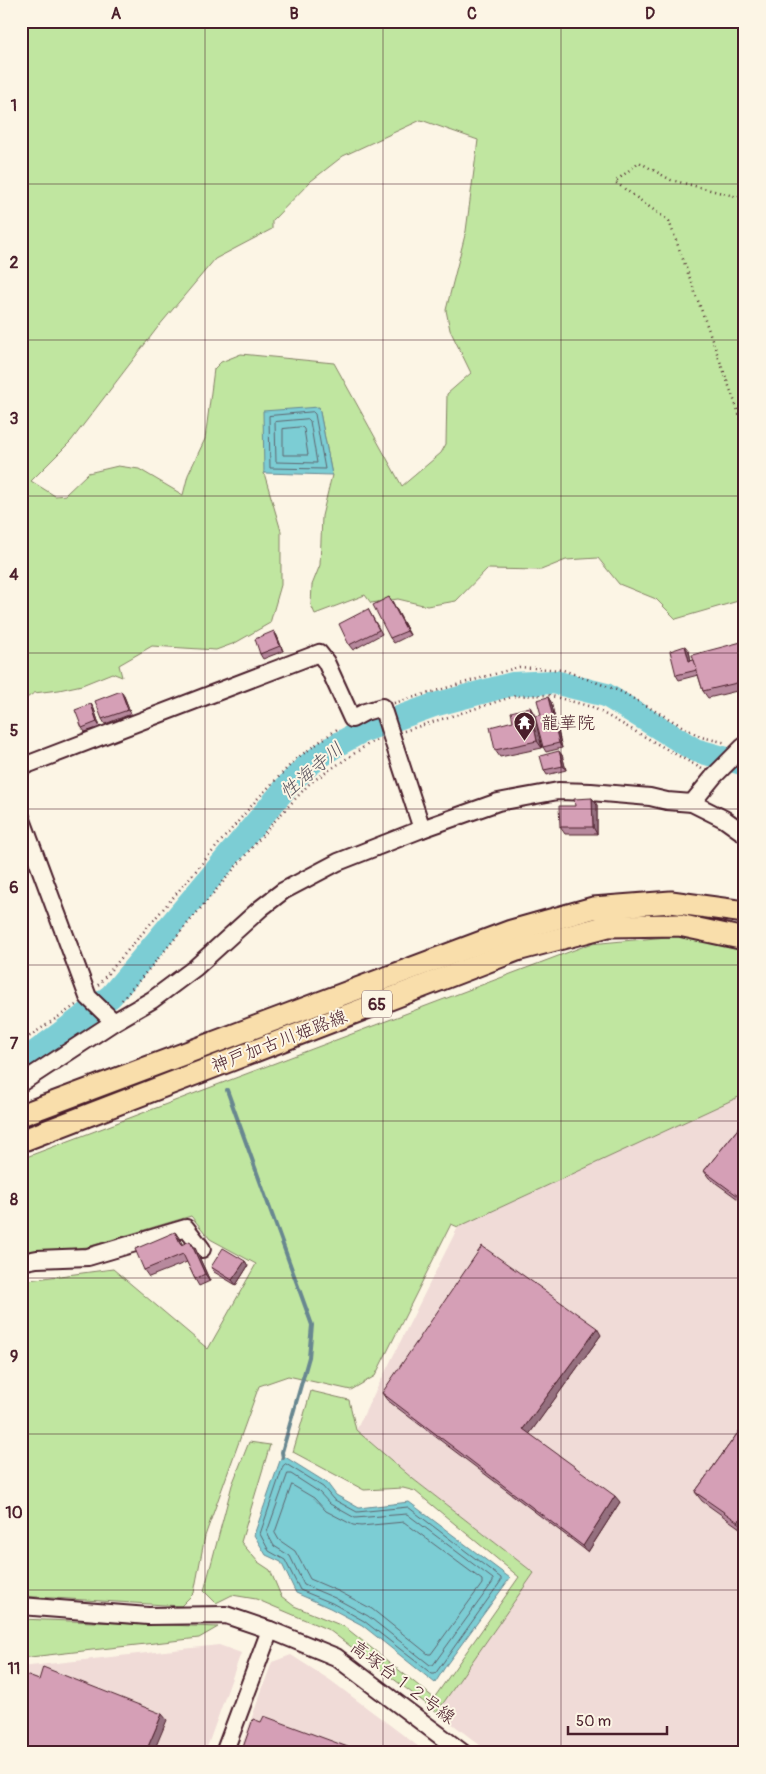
<svg xmlns="http://www.w3.org/2000/svg" width="766" height="1774" viewBox="0 0 766 1774" font-family="Pangolin,'Klee One',sans-serif">
  <style>
    .built { fill: #f0dbd7 }
    .green { fill: #c0e6a0; stroke: #858266; fill-rule: evenodd }
    .water { fill: #7ccdd4; stroke: #688790 }
    .lines { fill: none; stroke-linecap: round; stroke-linejoin: round }
    .shore { stroke: #5e656f; stroke-width: 1 }
    .stream { stroke: #688790; stroke-width: 4 }
    .river { stroke: #7ccdd4; stroke-width: 24 }
    .minor-casing { stroke: #4a1f2b; stroke-width: 20 }
    .major-casing { stroke: #4a1f2b; stroke-width: 25 }
    .path { stroke: #4a1f2b; stroke-width: 2.5; stroke-dasharray: 1 4; stroke-linecap: butt }
    .minor { stroke: #fcf5e5; stroke-width: 16 }
    .major { stroke: #f9deab; stroke-width: 21 }
    .wall { fill: #b7899d; stroke: #4a1f2b }
    .shaded-wall { fill: #956f7f; stroke: #4a1f2b }
    .building { fill: #d59fb6; stroke: #4a1f2b }
    .grid { fill: none; stroke: #4a1f2b; stroke-width: 1; stroke-opacity: 0.55 }
    .labels { text-anchor: middle; stroke-width: 4; stroke-linejoin: round; paint-order: stroke }
    .shield { fill: #fcf5e5; stroke: #7f5f63; stroke-width: 1 }
    .shield-label { font-size: 16px; font-weight: bold; fill: #4a1f2b }
    .poi-label { font-size: 18px; fill: #4a1f2b; stroke: #fcf5e5; text-anchor: start }
    .street-label { font-size: 18px; fill: #4a1f2b; stroke: #fcf5e5 }
    .water-label { font-size: 19px; font-style: italic; fill: #59535e; stroke: #fcf5e5 }
    .neatline { fill: none; stroke: #4a1f2b; stroke-width: 2 }
    .grid-label { font-size: 16px; text-anchor: middle; font-weight: bold; fill: #4a1f2b }
  </style>
  <rect width="100%" height="100%" fill="#fcf5e5"/>
  <filter id="ink" filterUnits="userSpaceOnUse"><feTurbulence type="fractalNoise" baseFrequency=".02" numOctaves="2"/><feDisplacementMap in="SourceGraphic" scale="10" xChannelSelector="R" yChannelSelector="G"/><feConvolveMatrix kernelMatrix="1 2 1 2 8 2 1 2 1" color-interpolation-filters="sRGB"/></filter>
  <g filter="url(#ink)">
    <g class="built">
      <polygon points="745,1094 745,1745 740,1753 490,1753 437,1712 534,1573 413,1479 356,1430 458,1227"/>
      <polygon points="219,1645 241,1653 205,1753 21,1753 21,1667"/>
      <polygon points="291,1655 330,1680 427,1753 239,1753 272,1662"/>
    </g>
    <g class="green">
      <path d="M21,21H745V181L742,183L745,185V599L676,619L656,599L619,584L598,558L566,560L541,570L487,569L456,601L427,606L398,599L371,603L365,595L315,614L311,605L312,585L320,565L322,516L332,475L319,407L264,473L281,531V585L270,623L235,643L216,650L152,646L119,665L122,677L112,673L82,685L59,690L34,693L21,702ZM421,120L478,140L466,231L446,310L450,330L471,373L447,394L446,444L441,453L402,486L334,363L241,354L221,362L214,369L205,439L188,475L183,495L139,469L118,466L88,473L65,495L55,496L31,481L71,441L158,327L215,259L272,229V221L311,181L343,156Z"/>
      <polygon points="678,936 745,951 745,1094 458,1227 451,1224 375,1376 351,1390 288,1376 259,1386 205,1536 194,1593 181,1606 21,1596 21,1281 113,1269 208,1349 256,1264 210,1239 191,1216 87,1247 21,1254 21,1159 590,944"/>
      <polygon points="311,1391 349,1400 356,1430 413,1479 534,1573 437,1712 329,1630 256,1599 232,1595 216,1603 204,1591 232,1485 249,1442 270,1445 241,1542 258,1562 270,1570 281,1596 294,1606 345,1627 434,1698 519,1577 415,1491 403,1488 364,1490 293,1452"/>
      <polygon points="21,1619 218,1627 199,1638 21,1658"/>
    </g>
    <g class="water">
      <polygon points="319,407 332,475 264,473 263,411"/>
      <polygon points="282,1455 327,1483 336,1495 359,1508 409,1502 510,1578 447,1664 435,1683 362,1625 330,1608 296,1593 281,1562 266,1555 254,1535"/>
    </g>
    <g class="lines">
      <g class="shore">
        <polygon points="313,412 315,414 325,469 270,468 269,416"/>
        <polygon points="308,419 310,421 317,463 276,462 275,422"/>
        <polygon points="302,427 304,429 308,455 283,455 283,429"/>
        <polygon points="286,1464 323,1487 333,1499 357,1512 408,1507 501,1578 501,1581 435,1674 432,1674 364,1621 332,1603 300,1590 285,1560 269,1551 260,1534 283,1466"/>
        <polygon points="288,1474 291,1474 319,1492 330,1504 355,1518 407,1514 493,1579 493,1582 433,1665 430,1665 368,1616 335,1598 304,1585 290,1556 274,1546 267,1533"/>
        <polygon points="292,1485 314,1498 326,1511 353,1525 361,1526 404,1522 482,1580 482,1584 431,1654 428,1654 372,1609 338,1591 310,1579 295,1551 279,1540 275,1533"/>
      </g>
      <polyline class="stream" points="227,1090 312,1325 309,1357 282,1452 283,1458"/>
      <polyline class="river" points="21,1063 111,996 288,785 307,766 333,747 362,731 434,705 512,684 554,682 606,695 695,750 745,764"/>
      <defs>
        <g id="minor">
          <polyline points="21,767 319,653 326,662 352,719 365,712 382,707 422,829"/>
          <polyline points="692,803 714,776 743,747 745,748"/>
          <polyline points="21,817 88,997 114,1022"/>
          <polyline points="21,1083 114,1022 152,1000 195,968 261,908 283,891 338,862 422,829 498,802 558,791 591,792 650,797 667,801 692,803 724,819 745,834"/>
          <polyline points="21,1262 37,1259 88,1257 186,1228 202,1249"/>
          <polyline points="21,1606 148,1616 226,1615 270,1630"/>
          <polyline points="224,1753 270,1630 336,1657 463,1753"/>
        </g>
        <g id="major">
          <polyline points="21,1115 511,931 593,908 671,902 745,912"/>
          <polyline points="21,1141 517,950 608,926 679,925 745,939"/>
        </g>
      </defs>
      <use href="#minor" class="minor-casing"/>
      <use href="#major" class="major-casing"/>
      <g class="path">
        <polyline points="745,188 738,197 671,180 639,162 615,182 669,221 745,430"/>
        <polyline points="394,703 519,667 563,670 622,692 701,737 727,743"/>
        <polyline points="404,731 515,696 548,695 592,707 702,769"/>
        <polyline points="98,985 259,797 296,759 340,727"/>
        <polyline points="122,1000 156,961 272,824 310,783 370,743 377,740"/>
        <polyline points="21,1042 76,1005"/>
      </g>
      <use href="#minor" class="minor"/>
      <use href="#major" class="major"/>
    </g>
    <g class="wall">
      <polygon points="392,601 410,635 394,643 390,638"/>
      <polygon points="368,609 382,634 353,650 349,645"/>
      <polygon points="274,631 277,636 283,651 263,659 260,654"/>
      <polygon points="745,641 745,689 708,698 703,691 698,675 679,680 676,675 689,651 691,661"/>
      <polygon points="124,696 131,714 105,724 102,719"/>
      <polygon points="548,697 551,702 562,748 546,752 543,747 541,715"/>
      <polygon points="91,704 94,709 100,727 85,732 82,728"/>
      <polygon points="530,707 534,714 542,748 500,757 495,750 513,721"/>
      <polygon points="562,755 566,770 547,775 544,770"/>
      <polygon points="592,798 597,805 597,834 565,834 560,827 575,806"/>
      <polygon points="745,1120 745,1204 709,1178 704,1171"/>
      <polygon points="175,1232 182,1244 195,1248 210,1281 199,1286 195,1279 187,1262 149,1277 144,1270"/>
      <polygon points="245,1261 248,1266 236,1285 214,1272 211,1267"/>
      <polygon points="601,1335 529,1434 620,1502 588,1552 387,1400 382,1393"/>
      <polygon points="745,1423 745,1530 744,1531 702,1501 695,1492"/>
    </g>
    <g class="shaded-wall">
      <polygon points="389,597 392,601 410,635 407,631"/>
      <polygon points="274,631 277,636 283,651 280,646"/>
      <polygon points="685,646 689,651 692,666 689,661"/>
      <polygon points="121,691 124,696 131,714 128,710"/>
      <polygon points="548,697 551,702 562,748 559,743"/>
      <polygon points="91,704 94,709 100,727 97,722"/>
      <polygon points="530,707 534,714 542,748 537,741"/>
      <polygon points="559,751 562,755 566,770 563,766"/>
      <polygon points="592,798 597,805 597,834 593,827"/>
      <polygon points="175,1232 180,1239 185,1252 181,1245"/>
      <polygon points="190,1241 195,1248 210,1281 205,1274"/>
      <polygon points="245,1261 248,1266 236,1285 232,1280"/>
      <polygon points="597,1328 601,1335 528,1436 523,1429"/>
      <polygon points="615,1496 620,1502 588,1552 583,1546"/>
      <polygon points="745,1512 745,1530 744,1531 738,1522"/>
      <polygon points="162,1714 167,1720 153,1753 147,1749"/>
    </g>
    <g class="building">
      <polygon points="389,597 407,631 390,638 373,605"/>
      <polygon points="368,609 379,630 349,645 339,624"/>
      <polygon points="274,631 280,646 260,654 255,639"/>
      <polygon points="745,641 745,681 703,691 692,655"/>
      <polygon points="685,646 689,661 694,660 697,670 676,675 670,651"/>
      <polygon points="121,691 128,710 102,719 95,701"/>
      <polygon points="548,697 559,743 543,747 535,716 541,715 537,700"/>
      <polygon points="91,704 97,722 82,728 75,710"/>
      <polygon points="530,707 537,741 495,750 490,727 513,721 511,712"/>
      <polygon points="559,751 563,766 544,770 540,756"/>
      <polygon points="592,798 593,827 560,827 559,806 575,806 574,799"/>
      <polygon points="745,1120 745,1201 704,1171"/>
      <polygon points="175,1232 181,1245 190,1241 205,1274 195,1279 183,1254 144,1270 135,1249"/>
      <polygon points="482,1246 597,1328 523,1429 615,1496 583,1546 382,1393"/>
      <polygon points="223,1248 245,1261 232,1280 211,1267"/>
      <polygon points="745,1423 745,1512 738,1522 695,1492"/>
      <polygon points="43,1667 162,1714 147,1749 164,1753 21,1753 21,1679 23,1674 39,1680"/>
      <polygon points="264,1716 364,1753 241,1753 253,1719 261,1722"/>
    </g>
  </g>
  <path class="grid" d="M205,21V1753M383,21V1753M561,21V1753M21,184H745M21,340H745M21,496H745M21,653H745M21,809H745M21,965H745M21,1121H745M21,1278H745M21,1434H745M21,1590H745"/>
  <defs>
    <symbol id="temple-pin" viewBox="-11 -11 22 30"><path d="M0 17L-7.5 6A9.5 9.5 0 1 1 7.5 6Z" fill="#4a1f2b" stroke="#fcf5e5"/><path d="M0-6L5-2H3V0L6.5 2.5H4V6H1.5V3h-3V6H-4V2.5H-6.5L-3 0V-2H-5Z" fill="#fff"/></symbol>
  </defs>
  <g fill-rule="evenodd">
    <use href="#temple-pin" x="512" y="710" width="25" height="34"/>
  </g>
  <g class="labels">
    <rect class="shield" x="362" y="990.5" width="30" height="27" rx="4"/>
    <g class="shield-label">
      <text x="377" y="1010">65</text>
    </g>
    <g class="poi-label">
      <text x="541" y="729">龍華院</text>
    </g>
    <g class="street-label">
      <text transform="translate(279 1041) rotate(-21)" y="6">神戸加古川姫路線</text>
      <text transform="translate(403 1682) rotate(37)" y="6">高塚台１２号線</text>
    </g>
    <g class="water-label">
      <text transform="translate(311 770) rotate(-40)" y="7">性海寺川</text>
    </g>
  </g>
  <rect width="766" height="1774" fill="none" stroke="#fcf5e5" stroke-width="55"/>
  <path d="M568 1726v8h99v-8" fill="none" stroke="#4a1f2b" stroke-width="2.5"/>
  <text x="576" y="1726" font-size="15" fill="#4a1f2b" stroke="#fcf5e5" stroke-width="4" paint-order="stroke">50 m</text>
  <rect x="28" y="28" width="710" height="1718" class="neatline"/>
  <g class="grid-label">
    <text x="116" y="19">A</text>
    <text x="294" y="19">B</text>
    <text x="472" y="19">C</text>
    <text x="650" y="19">D</text>
    <text x="14" y="111">1</text>
    <text x="14" y="268">2</text>
    <text x="14" y="424">3</text>
    <text x="14" y="580">4</text>
    <text x="14" y="736">5</text>
    <text x="14" y="893">6</text>
    <text x="14" y="1049">7</text>
    <text x="14" y="1205">8</text>
    <text x="14" y="1362">9</text>
    <text x="14" y="1518">10</text>
    <text x="14" y="1674">11</text>
  </g>
</svg>
